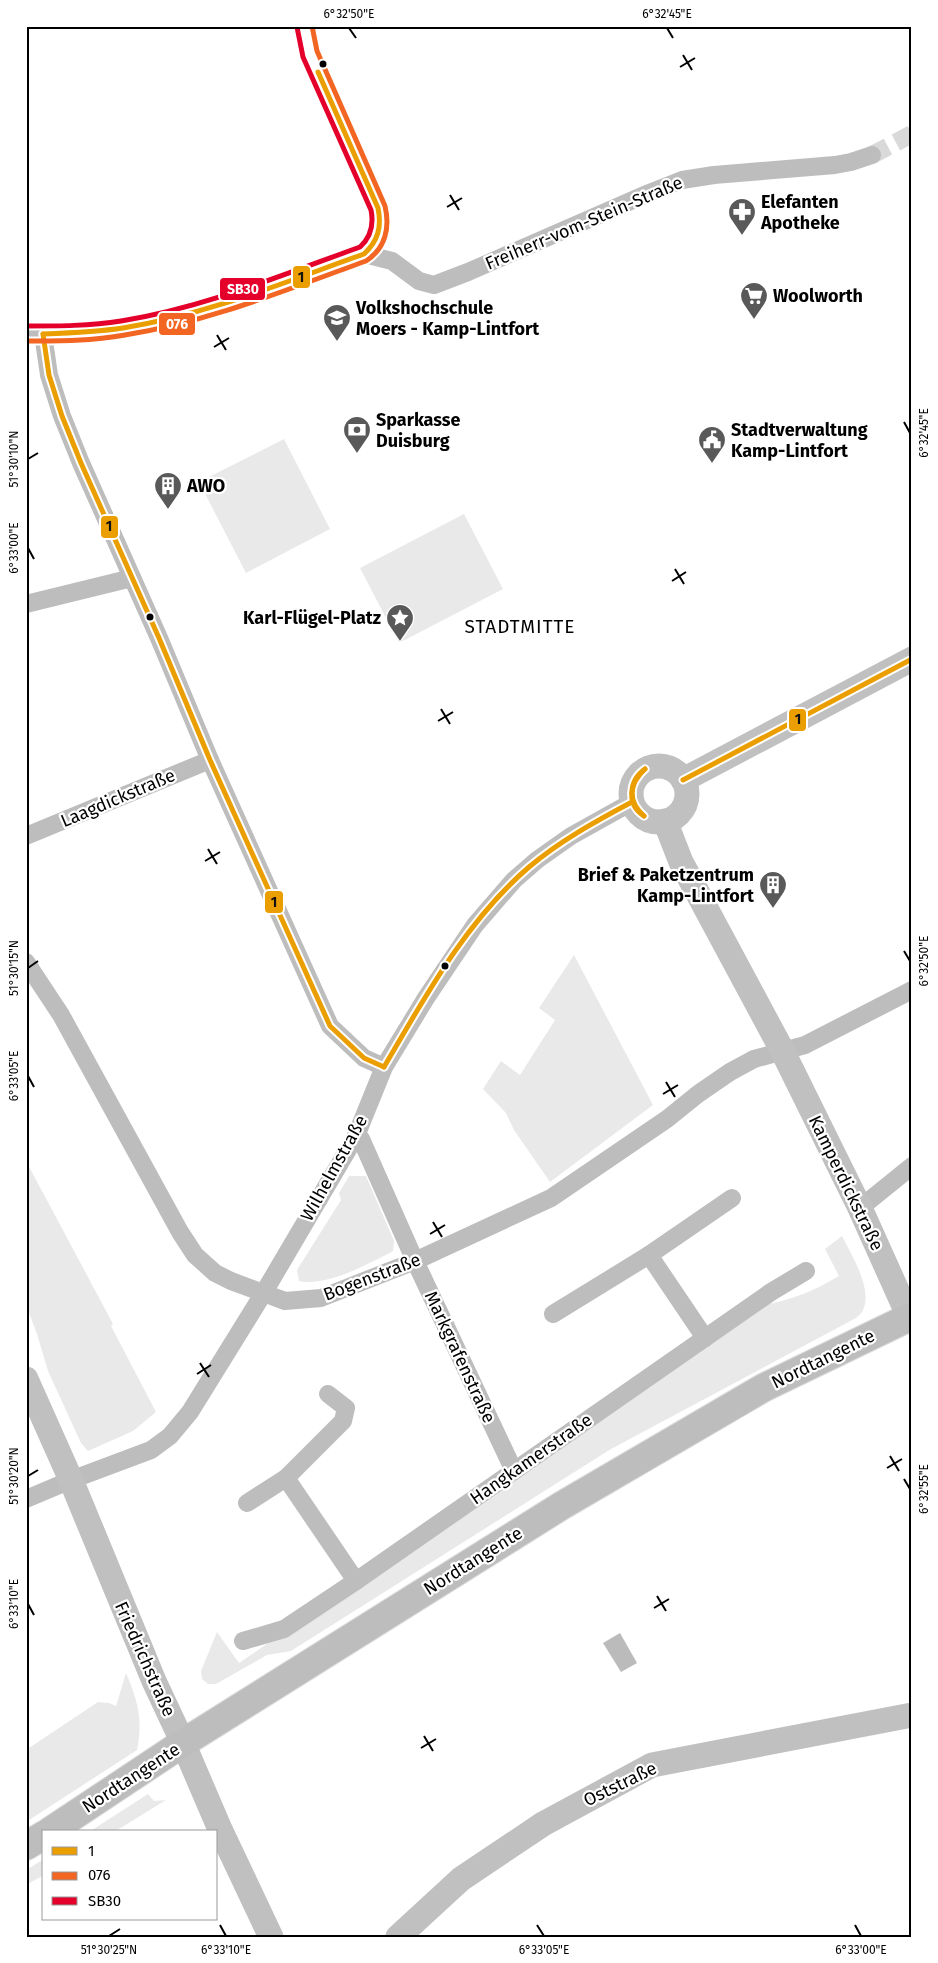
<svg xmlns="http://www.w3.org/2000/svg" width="938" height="1963" viewBox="0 0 938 1963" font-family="'Fira Sans',sans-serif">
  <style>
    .green { fill: #e9e9e9 }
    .water { fill: #bbb }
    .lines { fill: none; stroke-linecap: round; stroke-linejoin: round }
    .street-tunnel { stroke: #d9d9d9; stroke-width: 18; stroke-dasharray: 18 9; stroke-linecap: butt }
    .primary-casing { stroke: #dbdbdb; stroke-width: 30 }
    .street { stroke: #bdbdbd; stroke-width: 18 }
    .secondary { stroke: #c0c0c0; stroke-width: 25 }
    .primary { stroke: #bdbdbd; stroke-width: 28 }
    .bus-1-casing { stroke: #fff; stroke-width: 9 }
    .bus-2-casing { stroke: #fff; stroke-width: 9 }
    .bus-3-casing { stroke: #fff; stroke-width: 9 }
    .bus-1 { stroke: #eb9e00; stroke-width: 5 }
    .bus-2 { stroke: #f26522; stroke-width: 5 }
    .bus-3 { stroke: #e4002b; stroke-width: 5 }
    .ticks { fill: none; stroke: #000; stroke-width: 2 }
    .bus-dot { fill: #000; stroke: #fff; stroke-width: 2 }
    .labels { text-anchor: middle; stroke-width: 4.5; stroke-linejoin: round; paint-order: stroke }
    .poi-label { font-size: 18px; font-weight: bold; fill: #000; stroke: #fff; text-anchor: start }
    .street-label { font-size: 18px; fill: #000; stroke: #fff }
    .neighbourhood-label { font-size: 19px; letter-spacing: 1px; fill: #000; stroke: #fff }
    .line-badge { stroke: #fff; stroke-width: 2 }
    .badge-label { font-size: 14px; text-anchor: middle; font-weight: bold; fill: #fff }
    .pale-badge-label { font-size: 14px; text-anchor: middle; font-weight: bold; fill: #111 }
    .neatline { fill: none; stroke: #000; stroke-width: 2 }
    .ticks-label { font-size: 12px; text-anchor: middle; fill: #000 }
  </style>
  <rect width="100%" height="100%" fill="#fff"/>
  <g class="green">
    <polygon points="284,439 330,529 246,573 199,482"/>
    <polygon points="464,514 503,589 399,643 360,568"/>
    <polygon points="574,955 653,1105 550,1182 514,1130 506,1113 483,1089 501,1061 520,1075 555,1020 539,1008"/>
    <polygon points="26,1161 113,1324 111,1326 156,1412 133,1431 88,1451 81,1443 48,1371 37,1334 26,1305"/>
    <path d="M349,1176H366L394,1241L393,1251C369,1264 326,1287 299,1281L297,1270L341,1200L339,1193Z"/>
    <path d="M842,1236C851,1254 873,1289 863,1310C862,1313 858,1316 856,1318L611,1449L291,1651L267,1655L216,1684H208L202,1679L201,1671L217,1632L239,1663L763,1305C792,1300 814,1291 839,1276L825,1249Z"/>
    <path d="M126,1673C138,1701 143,1719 137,1750L26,1822V1750L98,1702L109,1703L116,1706Z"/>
    <polygon points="148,1794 154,1801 166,1800 114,1832 89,1832"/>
    <polygon points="44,1859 44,1875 26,1885 26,1870"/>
  </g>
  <polygon class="water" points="620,1633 637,1663 621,1672 603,1643"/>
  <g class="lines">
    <polyline class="street-tunnel" points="872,155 912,134"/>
    <defs>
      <g id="primary">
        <polyline points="49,1832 183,1743 561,1506 763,1388 912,1316"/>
        <polyline points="26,1846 44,1835"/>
      </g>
    </defs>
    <use href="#primary" class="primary-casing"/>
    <g class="street">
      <polyline points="26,334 104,331 164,320 232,301 364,254 392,261 419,281 434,285 468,272 649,193 682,180 714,175 835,165 851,162 872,155"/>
      <polyline points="43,334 49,375 62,416 81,463 159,638 210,760 330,1026 364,1058 384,1067"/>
      <polyline points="26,604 132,578"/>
      <polyline points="26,836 210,760"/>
      <polyline points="26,962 61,1015 180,1232 195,1255 215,1273 231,1281 285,1301 321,1298 415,1261 551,1198 667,1119 698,1094 730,1072 754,1059 805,1045 912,990"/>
      <polyline points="356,1136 361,1139 415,1261 514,1471"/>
      <polyline points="860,1208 912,1166"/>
      <polyline points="649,1255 705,1338"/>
      <polyline points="553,1314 649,1255 732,1198"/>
      <polyline points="286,1478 356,1581"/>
      <polyline points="26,1499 71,1480 151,1450 170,1436 190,1412 263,1294 356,1136 384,1067 426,998 475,925 514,880 537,860 571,836 632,802"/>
      <polyline points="247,1503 286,1478 343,1421 346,1408 328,1394"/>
      <polyline points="243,1641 284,1629 356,1581 771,1292 806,1271"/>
    </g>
    <g class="secondary">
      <circle cx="659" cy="794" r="28"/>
      <polyline points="683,780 912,659"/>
      <polyline points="665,821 681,862 782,1050 860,1208 909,1317"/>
      <polyline points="26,1379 71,1480 154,1681 183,1743 219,1827 271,1937"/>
      <polyline points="398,1937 461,1879 543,1824 652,1765 912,1715"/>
    </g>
    <use href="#primary" class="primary"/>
    <defs>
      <g id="bus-1">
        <polyline points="43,334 49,375 62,416 81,463 159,638 210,760 330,1026 364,1058 384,1067"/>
        <path d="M43,334C70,333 97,332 123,328C206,315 285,282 364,254C378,241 382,227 378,208L318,72"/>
        <polyline points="683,780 912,659"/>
        <path d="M644,816C626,805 629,780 645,769"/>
        <path d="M644,816C627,801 629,784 645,769"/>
        <path d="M384,1067C425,997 466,921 529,867C560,841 596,821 632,802"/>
      </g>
      <path id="bus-2" d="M26,341C59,341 93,341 125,335C209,322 288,289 366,261C386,248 390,227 385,206L317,51L312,26"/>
      <path id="bus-3" d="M26,326C58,326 90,326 121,321C203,308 282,275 360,247C371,237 374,225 371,210L303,57L297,27"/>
    </defs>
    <use href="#bus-1" class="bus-1-casing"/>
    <use href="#bus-2" class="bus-2-casing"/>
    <use href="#bus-3" class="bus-3-casing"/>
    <use href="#bus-1" class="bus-1"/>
    <use href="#bus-2" class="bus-2"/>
    <use href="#bus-3" class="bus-3"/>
  </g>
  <path class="ticks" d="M349,28L356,38M667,28L673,38M683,55L692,70M680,67L695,58M450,195L459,210M447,207L462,198M217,335L226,350M214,347L229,338M904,422L910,433M28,459L38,453M28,548L34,559M675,569L684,584M672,581L686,572M441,709L450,724M438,721L453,712M208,849L217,864M205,861L220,852M904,951L910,961M28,968L38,961M28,1076L34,1087M666,1082L675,1097M663,1094L678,1085M433,1222L442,1237M430,1234L445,1225M200,1363L209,1377M197,1374L211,1365M890,1456L899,1471M887,1468L902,1459M28,1476L38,1470M904,1479L910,1489M657,1596L666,1611M28,1604L34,1615M654,1608L669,1599M424,1736L433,1751M421,1748L436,1739M220,1925L226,1936M537,1925L544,1936M855,1925L861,1936M109,1936L120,1929"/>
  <defs>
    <symbol id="pharmacy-pin" viewBox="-11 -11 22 30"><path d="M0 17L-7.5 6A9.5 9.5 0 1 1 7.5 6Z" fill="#595959" stroke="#fff"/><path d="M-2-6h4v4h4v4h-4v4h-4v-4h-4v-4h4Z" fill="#fff"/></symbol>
    <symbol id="supermarket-pin" viewBox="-11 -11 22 30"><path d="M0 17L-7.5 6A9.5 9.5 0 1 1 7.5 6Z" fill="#595959" stroke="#fff"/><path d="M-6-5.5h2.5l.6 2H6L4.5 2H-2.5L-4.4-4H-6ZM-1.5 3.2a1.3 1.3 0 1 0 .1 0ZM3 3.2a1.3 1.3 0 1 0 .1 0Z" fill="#fff"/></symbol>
    <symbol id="university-pin" viewBox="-11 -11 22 30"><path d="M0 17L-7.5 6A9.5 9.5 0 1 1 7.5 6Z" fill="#595959" stroke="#fff"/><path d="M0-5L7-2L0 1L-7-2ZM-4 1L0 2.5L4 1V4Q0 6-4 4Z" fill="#fff"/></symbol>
    <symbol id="bank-pin" viewBox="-11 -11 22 30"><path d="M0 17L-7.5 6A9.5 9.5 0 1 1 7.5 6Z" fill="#595959" stroke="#fff"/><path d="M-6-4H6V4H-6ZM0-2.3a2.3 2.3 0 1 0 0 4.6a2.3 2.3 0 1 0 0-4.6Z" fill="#fff"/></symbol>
    <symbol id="civic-pin" viewBox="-11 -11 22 30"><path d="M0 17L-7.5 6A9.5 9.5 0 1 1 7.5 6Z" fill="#595959" stroke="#fff"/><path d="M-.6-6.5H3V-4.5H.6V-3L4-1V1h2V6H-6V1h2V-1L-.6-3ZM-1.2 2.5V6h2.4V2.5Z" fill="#fff"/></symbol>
    <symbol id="building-pin" viewBox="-11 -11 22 30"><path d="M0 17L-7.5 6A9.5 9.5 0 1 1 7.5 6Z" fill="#595959" stroke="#fff"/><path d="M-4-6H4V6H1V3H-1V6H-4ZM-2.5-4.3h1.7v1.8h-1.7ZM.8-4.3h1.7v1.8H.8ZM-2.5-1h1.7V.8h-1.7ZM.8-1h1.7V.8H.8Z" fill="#fff"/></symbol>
    <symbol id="sight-pin" viewBox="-11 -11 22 30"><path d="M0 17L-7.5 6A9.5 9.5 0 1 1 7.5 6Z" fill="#595959" stroke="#fff"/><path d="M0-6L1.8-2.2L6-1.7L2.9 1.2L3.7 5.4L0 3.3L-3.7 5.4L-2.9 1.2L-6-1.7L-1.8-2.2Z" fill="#fff"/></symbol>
  </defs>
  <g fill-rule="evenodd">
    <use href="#pharmacy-pin" x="726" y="196" width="32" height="43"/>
    <use href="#supermarket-pin" x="738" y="280" width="32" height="43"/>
    <use href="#university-pin" x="321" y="302" width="32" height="43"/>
    <use href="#bank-pin" x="341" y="414" width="32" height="43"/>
    <use href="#civic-pin" x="696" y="424" width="32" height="43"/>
    <use href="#building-pin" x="152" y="470" width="32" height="43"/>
    <use href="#sight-pin" x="384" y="602" width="32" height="43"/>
    <use href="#building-pin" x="757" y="869" width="32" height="43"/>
  </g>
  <g class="bus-dot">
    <circle cx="323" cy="64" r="4.5"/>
    <circle cx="150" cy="617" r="4.5"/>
    <circle cx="445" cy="966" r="4.5"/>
  </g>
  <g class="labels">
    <g class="poi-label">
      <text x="761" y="208">Elefanten<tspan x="761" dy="21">Apotheke</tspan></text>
      <text x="773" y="302">Woolworth</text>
      <text x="356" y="314">Volkshochschule<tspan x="356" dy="21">Moers - Kamp-Lintfort</tspan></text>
      <text x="376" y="426">Sparkasse<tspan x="376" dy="21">Duisburg</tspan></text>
      <text x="731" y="436">Stadtverwaltung<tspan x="731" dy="21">Kamp-Lintfort</tspan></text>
      <text x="187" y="492">AWO</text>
      <text x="381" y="624" text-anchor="end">Karl-Flügel-Platz</text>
      <text x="754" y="881" text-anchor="end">Brief &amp; Paketzentrum<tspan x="754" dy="21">Kamp-Lintfort</tspan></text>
    </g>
    <g class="street-label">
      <text transform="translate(584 223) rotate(-23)" y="6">Freiherr-vom-Stein-Straße</text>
      <text transform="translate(118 798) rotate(-23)" y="6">Laagdickstraße</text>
      <text transform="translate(334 1168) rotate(-61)" y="6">Wilhelmstraße</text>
      <text transform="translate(846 1183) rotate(64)" y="6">Kamperdickstraße</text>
      <text transform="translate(372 1277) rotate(-21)" y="6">Bogenstraße</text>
      <text transform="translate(460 1357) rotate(65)" y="6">Markgrafenstraße</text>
      <text transform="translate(823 1359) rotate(-26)" y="6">Nordtangente</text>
      <text transform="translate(531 1459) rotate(-35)" y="6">Hangkamerstraße</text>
      <text transform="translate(473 1561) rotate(-32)" y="6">Nordtangente</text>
      <text transform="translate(145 1659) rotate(66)" y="6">Friedrichstraße</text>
      <text transform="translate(131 1778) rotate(-33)" y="6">Nordtangente</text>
      <text transform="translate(620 1784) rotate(-26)" y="6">Oststraße</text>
    </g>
    <g class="neighbourhood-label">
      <text x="520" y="633">STADTMITTE</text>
    </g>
  </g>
  <g class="line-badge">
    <rect x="292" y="265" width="19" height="24" rx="5" fill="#eb9e00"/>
    <rect x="219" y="277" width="47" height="24" rx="5" fill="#e4002b"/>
    <rect x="158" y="312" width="38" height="24" rx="5" fill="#f26522"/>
    <rect x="100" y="515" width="19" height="24" rx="5" fill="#eb9e00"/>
    <rect x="788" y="708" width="19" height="24" rx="5" fill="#eb9e00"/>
    <rect x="264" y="890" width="20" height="24" rx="5" fill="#eb9e00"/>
  </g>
  <g class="badge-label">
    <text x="243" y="294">SB30</text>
    <text x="177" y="329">076</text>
  </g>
  <g class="pale-badge-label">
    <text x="301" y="282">1</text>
    <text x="109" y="531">1</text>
    <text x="798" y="724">1</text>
    <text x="274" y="907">1</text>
  </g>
  <rect width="938" height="1963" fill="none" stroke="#ffffff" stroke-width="55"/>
  <rect x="42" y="1830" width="175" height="90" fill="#ffffff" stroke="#999999"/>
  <rect x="52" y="1847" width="25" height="8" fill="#eb9e00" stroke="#999999"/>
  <text x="88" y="1856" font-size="15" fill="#000000">1</text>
  <rect x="52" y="1872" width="25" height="8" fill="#f26522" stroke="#999999"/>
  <text x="88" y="1880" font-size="15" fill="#000000">076</text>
  <rect x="52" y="1897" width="25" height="8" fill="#e4002b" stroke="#999999"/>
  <text x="88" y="1906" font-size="15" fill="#000000">SB30</text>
  <rect x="28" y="28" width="882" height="1908" class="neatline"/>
  <g class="ticks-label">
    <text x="349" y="18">6°32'50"E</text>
    <text x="667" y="18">6°32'45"E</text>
    <text transform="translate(924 433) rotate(-90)" y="4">6°32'45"E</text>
    <text transform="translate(14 459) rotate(-90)" y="4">51°30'10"N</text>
    <text transform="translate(14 548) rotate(-90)" y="4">6°33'00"E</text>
    <text transform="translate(924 961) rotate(-90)" y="4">6°32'50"E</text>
    <text transform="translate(14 968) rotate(-90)" y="4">51°30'15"N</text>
    <text transform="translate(14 1076) rotate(-90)" y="4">6°33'05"E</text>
    <text transform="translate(14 1476) rotate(-90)" y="4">51°30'20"N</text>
    <text transform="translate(924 1489) rotate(-90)" y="4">6°32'55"E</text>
    <text transform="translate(14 1604) rotate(-90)" y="4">6°33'10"E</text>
    <text x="109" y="1954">51°30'25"N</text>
    <text x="226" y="1954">6°33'10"E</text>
    <text x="544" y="1954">6°33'05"E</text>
    <text x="861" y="1954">6°33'00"E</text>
  </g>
</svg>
